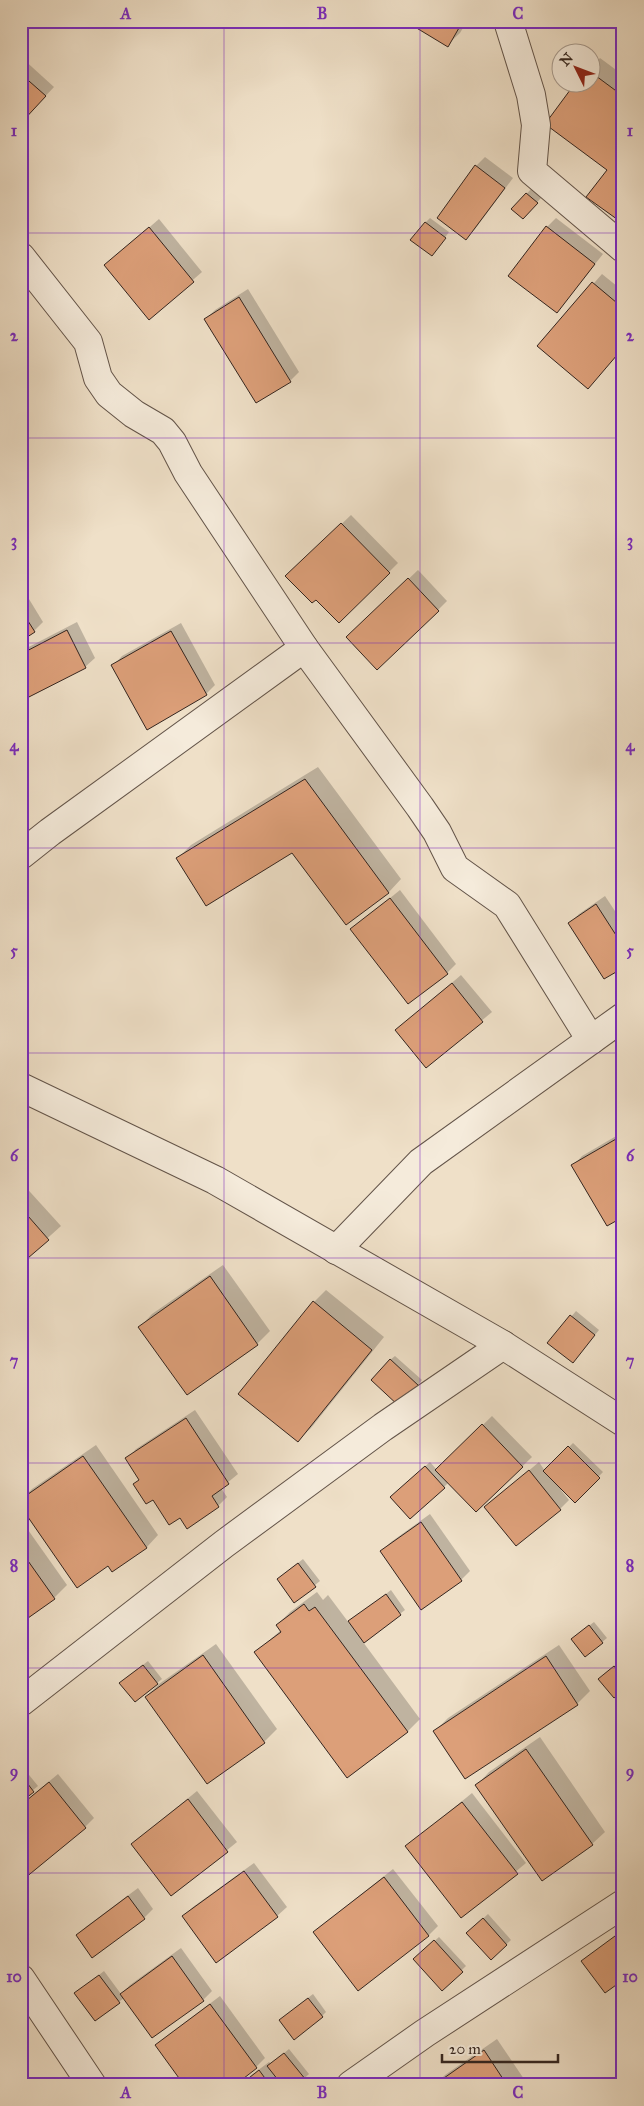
<svg xmlns="http://www.w3.org/2000/svg" width="644" height="2106" viewBox="0 0 644 2106" font-family="'IM FELL Great Primer',serif">
  <style>
    .shadow { fill: #0003 }
    .building { fill: #dc9f79; stroke: #34251f }
    .lines { fill: none; stroke-linecap: round; stroke-linejoin: round }
    .street-casing { stroke: #635449; stroke-width: 30 }
    .street { stroke: #f5ebdb; stroke-width: 28 }
    .grid { fill: none; stroke: #7b2cbf; stroke-width: 1; stroke-opacity: 0.55 }
    .neatline { fill: none; stroke: #7b2cbf; stroke-width: 2 }
    .grid-label { font-size: 16px; text-anchor: middle; font-weight: bold; fill: #7b2cbf }
  </style>
  <rect width="100%" height="100%" fill="#efe0c8"/>
  <filter id="stains"><feTurbulence type="fractalNoise" baseFrequency=".004" numOctaves="4"/><feColorMatrix values="0 0 0 0 .2 0 0 0 0 .09 0 0 0 0 .02 0 0 0 .5 -.17"/></filter>
  <radialGradient id="worn" r=".72"><stop offset=".6" stop-color="#630" stop-opacity="0"/><stop offset="1" stop-color="#630" stop-opacity=".3"/></radialGradient>
  <g class="shadow">
    <polygon points="407,21 467,21 460,33 447,45"/>
    <polygon points="21,57 54,87 21,122"/>
    <polygon points="600,58 623,75 623,218 609,169 592,82 592,66"/>
    <polygon points="485,157 513,178 475,229 466,238 476,166"/>
    <polygon points="531,189 541,198 527,213 513,209"/>
    <polygon points="430,218 449,232 436,250 425,223"/>
    <polygon points="556,218 603,254 557,312 547,227"/>
    <polygon points="159,219 202,272 149,318 106,265"/>
    <polygon points="602,274 623,291 623,348 539,346"/>
    <polygon points="248,289 299,372 290,381 206,319 215,310"/>
    <polygon points="351,515 398,563 339,622 316,598 287,576"/>
    <polygon points="418,570 447,601 438,610 357,628"/>
    <polygon points="21,586 43,622 34,631 21,639"/>
    <polygon points="77,622 95,658 85,667 21,700 21,651"/>
    <polygon points="181,623 215,685 206,694 113,666 122,656"/>
    <polygon points="318,767 401,879 389,892 346,924 292,852 178,858 191,845"/>
    <polygon points="400,890 456,964 447,973 352,929"/>
    <polygon points="605,896 623,923 623,966 570,923 579,914"/>
    <polygon points="461,975 492,1012 426,1067 397,1030"/>
    <polygon points="623,1132 623,1216 573,1166 582,1156"/>
    <polygon points="21,1182 61,1226 21,1262"/>
    <polygon points="223,1265 270,1331 257,1344 140,1327 152,1314"/>
    <polygon points="326,1290 384,1337 311,1428 298,1440 314,1302"/>
    <polygon points="576,1311 599,1330 577,1357 549,1343"/>
    <polygon points="395,1356 422,1380 404,1401 390,1360"/>
    <polygon points="195,1410 238,1474 221,1488 227,1497 218,1506 180,1516 135,1484 140,1478 127,1459 136,1449"/>
    <polygon points="492,1416 532,1457 476,1511 449,1482 444,1487 396,1492 430,1462 437,1470"/>
    <polygon points="573,1443 603,1472 575,1501 562,1489 561,1490 569,1500 560,1509 486,1507 539,1462 545,1471"/>
    <polygon points="96,1445 158,1535 146,1548 21,1500 32,1489"/>
    <polygon points="430,1514 470,1571 461,1580 382,1551 391,1542"/>
    <polygon points="21,1520 67,1585 54,1598 21,1621"/>
    <polygon points="303,1559 320,1581 295,1601 283,1575"/>
    <polygon points="391,1590 405,1610 363,1642 420,1719 408,1731 348,1776 256,1652 281,1630 277,1625 290,1612 317,1592 323,1600 328,1595 349,1623"/>
    <polygon points="594,1622 607,1638 602,1642 577,1635"/>
    <polygon points="216,1644 277,1729 264,1742 207,1782 146,1697 159,1684"/>
    <polygon points="559,1645 590,1691 577,1704 435,1731 448,1718"/>
    <polygon points="148,1661 162,1679 157,1683 126,1678"/>
    <polygon points="619,1662 623,1667 623,1689 604,1674"/>
    <polygon points="540,1737 605,1832 592,1844 542,1879 477,1785 489,1772"/>
    <polygon points="21,1765 38,1786 22,1799 21,1798"/>
    <polygon points="58,1774 94,1818 85,1827 21,1805"/>
    <polygon points="197,1791 237,1842 172,1895 132,1844"/>
    <polygon points="472,1793 526,1863 461,1917 407,1846"/>
    <polygon points="254,1863 287,1907 277,1916 184,1916 193,1907"/>
    <polygon points="393,1869 438,1926 428,1936 314,1932"/>
    <polygon points="138,1888 153,1909 144,1918 77,1935 87,1926"/>
    <polygon points="488,1914 511,1940 491,1958 468,1933"/>
    <polygon points="620,1932 623,1936 623,1978 583,1961"/>
    <polygon points="439,1937 466,1966 442,1989 415,1959"/>
    <polygon points="181,1948 212,1991 203,2000 124,1998 96,2019 76,1993 104,1971 121,1994 130,1985"/>
    <polygon points="313,1994 326,2012 322,2016 280,2020"/>
    <polygon points="220,1996 265,2058 256,2067 157,2046 166,2037"/>
    <polygon points="497,2039 528,2085 435,2085 445,2075"/>
    <polygon points="289,2049 309,2074 297,2085 238,2085 269,2062 271,2064"/>
    <polygon points="418,2080 421,2085 412,2085"/>
  </g>
  <g class="building">
    <polygon points="405,21 463,21 448,47"/>
    <polygon points="592,73 623,96 623,163 616,172 623,177 623,219 621,222 586,197 607,170 545,124 576,82 592,82"/>
    <polygon points="21,74 46,96 21,123"/>
    <polygon points="475,165 505,188 466,240 437,218"/>
    <polygon points="526,193 538,203 523,219 511,209"/>
    <polygon points="425,222 446,238 432,256 410,240"/>
    <polygon points="546,226 595,264 557,313 508,276"/>
    <polygon points="149,227 194,282 149,320 104,265"/>
    <polygon points="592,282 623,308 623,348 588,389 537,346"/>
    <polygon points="239,297 291,382 256,403 204,319"/>
    <polygon points="341,523 390,573 339,623 316,600 312,603 285,576"/>
    <polygon points="408,578 439,611 377,670 346,637"/>
    <polygon points="21,610 35,632 21,641"/>
    <polygon points="67,630 86,668 21,701 21,654"/>
    <polygon points="171,631 207,695 147,730 111,665"/>
    <polygon points="305,779 389,893 346,925 292,853 206,906 176,858"/>
    <polygon points="390,898 448,974 408,1004 350,929"/>
    <polygon points="596,904 623,946 623,968 604,979 568,923"/>
    <polygon points="452,983 483,1022 426,1068 395,1030"/>
    <polygon points="623,1135 623,1217 607,1226 571,1165"/>
    <polygon points="21,1208 49,1240 21,1264"/>
    <polygon points="210,1276 258,1345 187,1395 138,1327"/>
    <polygon points="313,1301 372,1350 298,1442 238,1394"/>
    <polygon points="570,1315 595,1335 573,1363 547,1343"/>
    <polygon points="623,1316 623,1328 616,1321"/>
    <polygon points="390,1359 419,1386 400,1407 371,1380"/>
    <polygon points="186,1418 229,1484 212,1496 219,1507 187,1529 180,1518 169,1525 153,1500 146,1504 133,1484 139,1480 125,1458"/>
    <polygon points="482,1424 523,1467 476,1512 435,1470"/>
    <polygon points="568,1446 600,1478 575,1503 543,1471"/>
    <polygon points="83,1456 147,1548 112,1572 108,1566 77,1588 21,1507 21,1499"/>
    <polygon points="425,1466 445,1488 410,1519 390,1497"/>
    <polygon points="529,1470 561,1510 516,1546 484,1507"/>
    <polygon points="421,1522 462,1581 421,1610 380,1551"/>
    <polygon points="21,1551 55,1599 21,1623"/>
    <polygon points="298,1563 316,1587 294,1603 277,1579"/>
    <polygon points="386,1594 401,1615 364,1643 348,1621"/>
    <polygon points="304,1604 309,1611 315,1607 408,1732 347,1778 254,1652 281,1632 276,1625"/>
    <polygon points="589,1625 603,1643 585,1657 571,1639"/>
    <polygon points="203,1655 265,1743 207,1784 145,1697"/>
    <polygon points="546,1656 578,1705 465,1779 433,1731"/>
    <polygon points="143,1665 158,1684 135,1702 119,1683"/>
    <polygon points="614,1666 623,1677 623,1691 614,1698 598,1679"/>
    <polygon points="526,1749 593,1845 542,1881 475,1785"/>
    <polygon points="21,1775 34,1792 22,1801 21,1800"/>
    <polygon points="49,1782 86,1828 25,1878 21,1874 21,1805"/>
    <polygon points="188,1799 228,1852 171,1896 131,1844"/>
    <polygon points="462,1802 518,1874 461,1918 405,1846"/>
    <polygon points="244,1871 278,1917 216,1963 182,1916"/>
    <polygon points="384,1877 429,1936 358,1991 313,1932"/>
    <polygon points="128,1896 145,1919 92,1958 76,1935"/>
    <polygon points="483,1918 507,1945 491,1960 466,1933"/>
    <polygon points="615,1936 623,1946 623,1980 605,1993 581,1961"/>
    <polygon points="434,1940 463,1972 442,1991 413,1959"/>
    <polygon points="172,1956 204,2001 152,2038 120,1994"/>
    <polygon points="99,1975 120,2003 95,2021 74,1993"/>
    <polygon points="308,1998 323,2017 294,2040 279,2020"/>
    <polygon points="210,2004 257,2068 235,2085 184,2085 155,2045"/>
    <polygon points="484,2050 507,2085 434,2085"/>
    <polygon points="284,2053 306,2080 299,2085 282,2085 267,2066"/>
    <polygon points="259,2070 270,2085 240,2085"/>
  </g>
  <g class="lines">
    <defs>
      <g id="street">
        <polyline points="508,21 531,95 536,125 532,171 623,248"/>
        <polyline points="21,257 88,342 98,378 109,394 134,414 163,431 172,442 188,473 304,648 420,807 437,832 455,868 507,905 591,1040"/>
        <polyline points="21,855 50,832 304,648"/>
        <polyline points="21,1087 215,1180 503,1345 623,1422"/>
        <polyline points="336,1250 421,1162 623,1017"/>
        <polyline points="21,1702 224,1544 383,1427 503,1345"/>
        <polyline points="21,1979 92,2085"/>
        <polyline points="351,2085 425,2033 623,1904"/>
      </g>
    </defs>
    <use href="#street" class="street-casing"/>
    <use href="#street" class="street"/>
  </g>
  <path class="grid" d="M224,21V2085M420,21V2085M21,233H623M21,438H623M21,643H623M21,848H623M21,1053H623M21,1258H623M21,1463H623M21,1668H623M21,1873H623"/>
  <rect width="644" height="2106" fill="none" stroke="#efe0c8" stroke-width="55"/>
  <g transform="translate(576 68) rotate(312)"><circle r="24" fill="#f5ebdb" stroke="#a89c90"/>
  <path d="M0-4L9 19L0 12L-9 19Z" fill="#8f2418"/>
  <text y="-8" font-size="14" font-weight="bold" text-anchor="middle" fill="#34251f">N</text>
  </g>
  <path d="M442 2054v8h116v-8" fill="none" stroke="#34251f" stroke-width="2.5"/>
  <text x="449" y="2054" font-size="15" fill="#34251f" stroke="#f5ebdb" stroke-width="4" paint-order="stroke">20 m</text>
  <rect x="28" y="28" width="588" height="2050" class="neatline"/>
  <g class="grid-label">
    <text x="126" y="19">A</text>
    <text x="322" y="19">B</text>
    <text x="518" y="19">C</text>
    <text x="14" y="136">1</text>
    <text x="630" y="136">1</text>
    <text x="14" y="341">2</text>
    <text x="630" y="341">2</text>
    <text x="14" y="546">3</text>
    <text x="630" y="546">3</text>
    <text x="14" y="751">4</text>
    <text x="630" y="751">4</text>
    <text x="14" y="956">5</text>
    <text x="630" y="956">5</text>
    <text x="14" y="1161">6</text>
    <text x="630" y="1161">6</text>
    <text x="14" y="1366">7</text>
    <text x="630" y="1366">7</text>
    <text x="14" y="1571">8</text>
    <text x="630" y="1571">8</text>
    <text x="14" y="1777">9</text>
    <text x="630" y="1777">9</text>
    <text x="14" y="1982">10</text>
    <text x="630" y="1982">10</text>
    <text x="126" y="2098">A</text>
    <text x="322" y="2098">B</text>
    <text x="518" y="2098">C</text>
  </g>
  <rect width="100%" height="100%" filter="url(#stains)"/>
  <rect width="100%" height="100%" fill="url(#worn)"/>
</svg>
